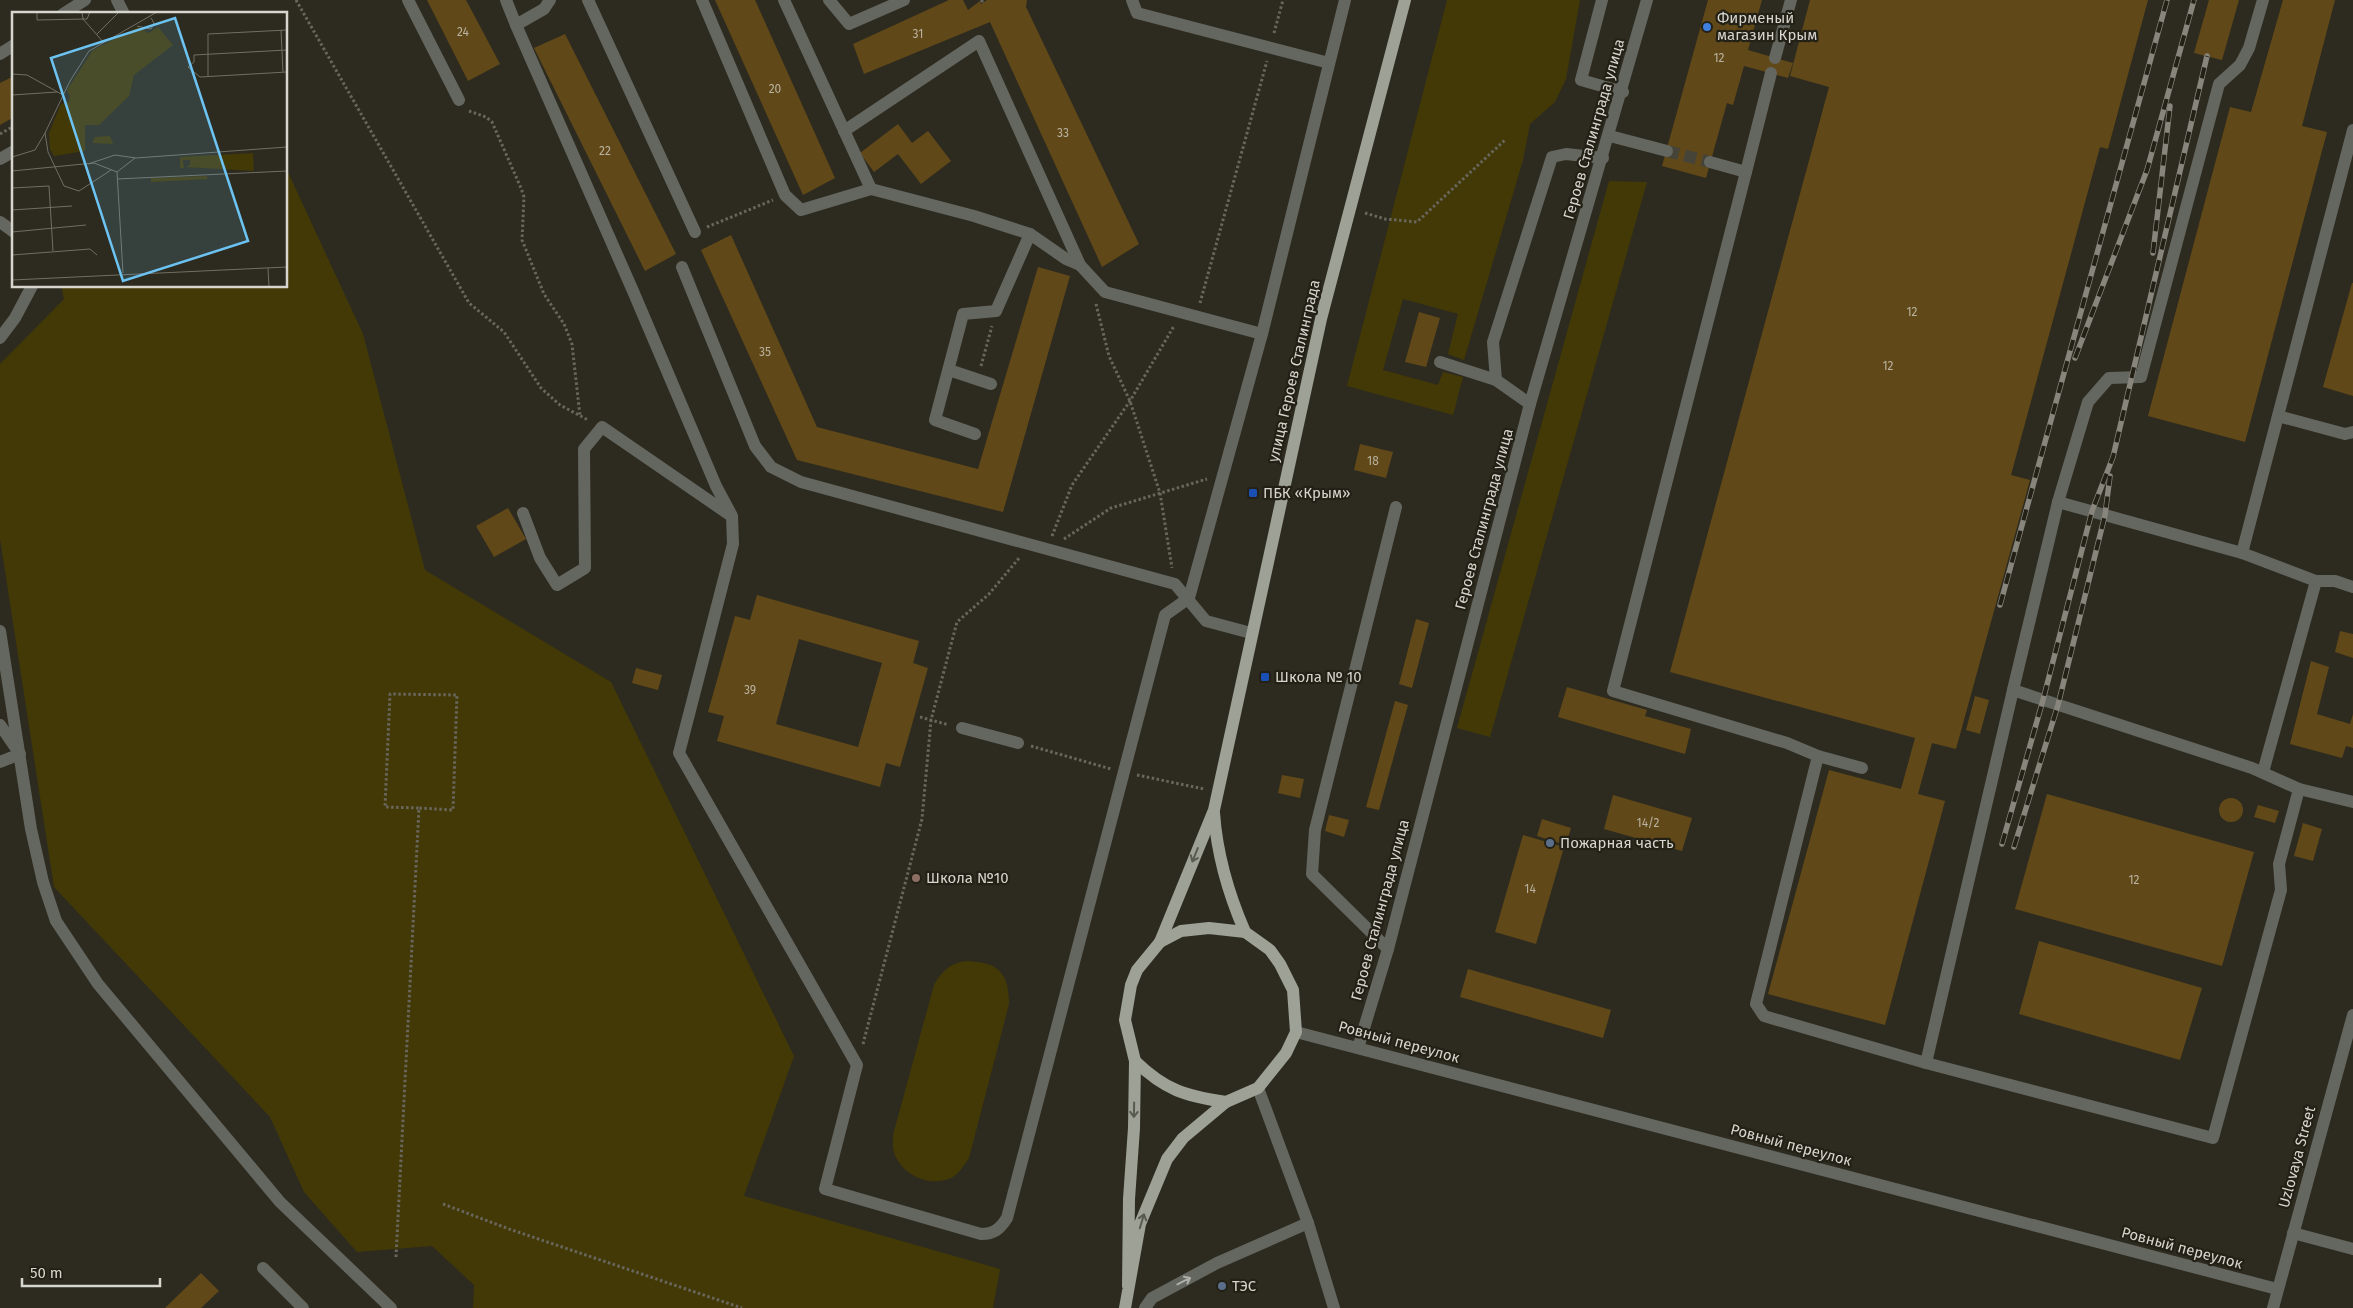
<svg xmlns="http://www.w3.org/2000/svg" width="2353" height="1308" viewBox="0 0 2353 1308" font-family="'Fira Sans',sans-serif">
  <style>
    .green { fill: #433906 }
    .building { fill: #614818; fill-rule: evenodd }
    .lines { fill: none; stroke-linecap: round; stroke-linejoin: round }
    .minor-tunnel { stroke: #464439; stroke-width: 12; stroke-dasharray: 12 6; stroke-linecap: butt }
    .path { stroke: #69675d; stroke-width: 3; stroke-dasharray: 2.5 2.5; stroke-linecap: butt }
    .minor { stroke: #646660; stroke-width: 12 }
    .major { stroke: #9da196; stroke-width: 12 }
    .rail-casing { stroke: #87857c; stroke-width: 5.5 }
    .rail { stroke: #232116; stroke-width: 4; stroke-dasharray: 11; stroke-linecap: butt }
    .oneway { stroke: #5a5b50 }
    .oneway2 { stroke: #aeaea8 }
    .shop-dot { fill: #3f7fe0; stroke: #232116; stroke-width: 2 }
    .transit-dot { fill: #1a4fb4; stroke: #232116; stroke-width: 2 }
    .service-dot { fill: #5c6f8a; stroke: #232116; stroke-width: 2 }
    .education-dot { fill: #8d6e63; stroke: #232116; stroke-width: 2 }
    .labels { text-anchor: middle; stroke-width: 4.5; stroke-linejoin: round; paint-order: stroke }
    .number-label { font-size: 12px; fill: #b9b2a0 }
    .poi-label { font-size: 15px; fill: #d6d5ce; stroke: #232116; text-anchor: start }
    .street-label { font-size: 15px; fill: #d6d5ce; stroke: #232116 }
    .inset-road { fill: none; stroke: #716f65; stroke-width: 1 }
    .view { fill: #6cc3f2; fill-opacity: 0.15; stroke: #6cc3f2; stroke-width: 2.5 }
    .inset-edge { fill: none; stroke: #d6d5ce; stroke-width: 2.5 }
  </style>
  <rect width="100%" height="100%" fill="#2d2b1f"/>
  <g class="green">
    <polygon points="1447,0 1580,0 1566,79 1555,102 1530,124 1523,160 1464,360 1448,354 1458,314 1403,299 1383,370 1438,385 1443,372 1463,377 1453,415 1347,386"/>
    <polygon points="286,168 363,334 425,570 611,682 794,1056 744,1196 1000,1269 993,1308 473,1308 474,1285 432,1246 357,1252 304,1192 270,1117 54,887 0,539 0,364 64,299 61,286 286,286"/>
    <polygon points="1609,181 1647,182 1490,737 1457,728"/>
    <path d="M965,961C997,962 1009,971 1009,1004L969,1158C964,1165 959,1174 951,1178C929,1187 904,1176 895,1155C892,1149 893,1141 893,1135L934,985C942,971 949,964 965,961Z"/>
  </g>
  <g class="building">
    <polygon points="427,0 466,0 500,64 468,81"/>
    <polygon points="715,0 755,0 835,178 803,195"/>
    <polygon points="949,0 963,0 968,10 980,1 981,4 987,0 1027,0 1026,7 1139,244 1102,267 990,22 864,74 853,44"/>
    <polygon points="1708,0 1762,0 1748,50 1793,63 1788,78 1744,66 1733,105 1727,103 1706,178 1662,166"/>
    <polygon points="1810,0 2148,0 2108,149 2100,147 2011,475 2030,480 1956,749 1932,743 1918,794 1945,801 1885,1025 1768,994 1829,770 1901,789 1915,738 1670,672 1829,87 1790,76"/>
    <polygon points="2209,0 2239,0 2222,60 2194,53"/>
    <polygon points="2283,0 2335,0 2302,126 2327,132 2245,442 2148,416 2230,107 2251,112"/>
    <polygon points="565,34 676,254 645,271 534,48"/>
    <polygon points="14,76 14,117 0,125 0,83"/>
    <polygon points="898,124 912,143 928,131 951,161 921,184 898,154 874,172 860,153"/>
    <polygon points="731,235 817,427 978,469 1038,267 1070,276 1003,512 797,460 701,250"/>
    <polygon points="2352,283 2353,283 2353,396 2323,387"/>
    <polygon points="1419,312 1440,318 1426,367 1405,362"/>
    <polygon points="1360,444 1393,452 1386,478 1354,470"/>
    <polygon points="508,508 526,539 494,557 476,526"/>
    <path d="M757,595L919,641L913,663L928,668L900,767L886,763L880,787L717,741L724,716L708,712L735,616L750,620ZM799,639L882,663L858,747L776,724Z"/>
    <polygon points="1416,619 1429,623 1412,688 1399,684"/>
    <polygon points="2340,631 2353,634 2353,658 2335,652"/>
    <polygon points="2311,661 2329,667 2317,714 2350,724 2353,714 2353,748 2346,746 2342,758 2290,744"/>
    <polygon points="636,668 662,675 658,690 632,683"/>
    <polygon points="1567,687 1647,710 1645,716 1691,729 1685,754 1558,717"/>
    <polygon points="1975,696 1989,700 1980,734 1966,730"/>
    <polygon points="1395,701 1408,705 1379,810 1366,807"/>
    <polygon points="1282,775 1304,779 1300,798 1278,793"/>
    <polygon points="2047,794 2254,852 2222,966 2015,909"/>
    <polygon points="1613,795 1692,818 1682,851 1604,829"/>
    <circle cx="2231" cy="810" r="12"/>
    <polygon points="2258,805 2279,811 2275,823 2254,817"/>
    <polygon points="1329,815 1349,820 1344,837 1325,831"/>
    <polygon points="1542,819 1571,828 1566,845 1537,836"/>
    <polygon points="2303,823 2322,829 2313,861 2294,856"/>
    <polygon points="1523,835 1564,847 1536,944 1495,932"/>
    <polygon points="2039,941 2202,988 2180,1060 2019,1014"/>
    <polygon points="1468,969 1611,1010 1603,1038 1460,997"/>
    <polygon points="201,1273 219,1291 201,1308 165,1308"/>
  </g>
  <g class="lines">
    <polyline class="minor-tunnel" points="1667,151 1710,162"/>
    <g class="path">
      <polyline points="296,0 469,303 504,332 541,388 560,405 588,420"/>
      <polyline points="982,0 982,4"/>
      <polyline points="1274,33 1283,0"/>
      <polyline points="469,111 486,117 492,122 521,188 524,197 522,240 544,294 564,324 572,344 580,416"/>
      <polyline points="0,134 14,126"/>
      <polyline points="1365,213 1385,219 1417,222 1505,140"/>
      <polyline points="707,227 773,200"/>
      <polyline points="1200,303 1267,61"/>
      <polyline points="1096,304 1109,356 1130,401 1160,493 1172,568"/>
      <polyline points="981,366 992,326"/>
      <polyline points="1052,536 1072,485 1130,401 1174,326"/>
      <polyline points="1064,539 1111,508 1207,479"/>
      <polyline points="920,717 949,725"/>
      <polyline points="1031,746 1111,769"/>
      <polyline points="1137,775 1204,789"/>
      <polyline points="863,1044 922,819 931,720 957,622 989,594 1020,557"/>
      <polyline points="443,1204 509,1229 742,1308"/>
      <polyline points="396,1257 419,808 385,807 390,694 457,695 453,810 419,808"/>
    </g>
    <g class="minor">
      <polyline points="117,0 124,14"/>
      <polyline points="408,0 459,100"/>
      <polyline points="506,0 516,25 544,9 550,0"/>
      <polyline points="588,0 695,232"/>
      <polyline points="702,0 785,195 801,210 871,189"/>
      <polyline points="784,0 871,189 974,216 1030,234 1066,259 1080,265 1105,292 1262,334"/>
      <polyline points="829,0 849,24 904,0"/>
      <polyline points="1132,0 1137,13 1329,63"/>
      <polyline points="1602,0 1581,80 1623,92"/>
      <polyline points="63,14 85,0"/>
      <path d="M516,25L633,291L716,486L732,516L733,544L679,753L857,1065L825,1189L981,1234C994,1234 1000,1229 1007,1218L1165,615L1189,598L1262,334L1345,0"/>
      <polyline points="0,54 14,45"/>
      <polyline points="1775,58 1791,0"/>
      <polyline points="844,131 979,41 1080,265"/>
      <polyline points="1610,136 1667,151"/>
      <polyline points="0,159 14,151"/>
      <polyline points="1710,162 1746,172 1613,691 1787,743 1818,756 1862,768"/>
      <polyline points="1746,172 1771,73"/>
      <polyline points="0,222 14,232"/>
      <polyline points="682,267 755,446 771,467 801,482 1175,584 1206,621 1251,633"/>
      <polyline points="0,338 15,318 32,286"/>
      <polyline points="1440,362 1496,380"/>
      <polyline points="949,370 991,384"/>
      <polyline points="1530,404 1496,380 1493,342 1552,157 1566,154 1603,158"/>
      <polyline points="2278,416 2345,434 2353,432"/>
      <polyline points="975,434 935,420 963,314 996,311 1030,234"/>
      <polyline points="2058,502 2088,402 2109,378 2141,377 2219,84 2240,65 2249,48 2263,0"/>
      <polyline points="523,513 540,558 557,585 585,568 584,449 602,427 730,515"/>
      <polyline points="2242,553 2316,581 2263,772"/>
      <polyline points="2316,581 2335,581 2353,587"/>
      <polyline points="0,631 31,829 43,882 56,921 98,984 280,1202 391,1308"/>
      <polyline points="2013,690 2058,502 2242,553 2353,130"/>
      <polyline points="0,725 20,754 0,762"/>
      <polyline points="962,728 1018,743"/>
      <polyline points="1818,756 1756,1004 1764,1016 1926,1063 2213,1138 2281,890 2279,864 2299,789"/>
      <polyline points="1388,949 1312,874 1315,830 1396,507"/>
      <polyline points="1296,1032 2277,1289"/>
      <polyline points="1358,1048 1388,949 1530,404 1647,0"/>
      <polyline points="1926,1063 2013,690 2252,768 2299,789 2353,802"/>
      <polyline points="1258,1088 1308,1223 1334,1308"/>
      <polyline points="2293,1233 2353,1249"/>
      <polyline points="263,1268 303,1308"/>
      <polyline points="1145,1308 1152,1298 1217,1263 1308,1223"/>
      <polyline points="2273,1308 2353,1015"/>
    </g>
    <g class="major">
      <path d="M1214,813C1217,855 1228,893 1245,932"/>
      <polyline points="1160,942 1214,810 1321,319 1405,0"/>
      <path d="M1135,1061C1165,1090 1185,1096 1226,1102"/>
      <polyline points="1125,1308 1140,1224 1167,1159 1183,1138 1226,1102 1258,1088 1286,1053 1296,1032 1293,990 1280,964 1270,950 1245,932 1209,928 1181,931 1160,942 1137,970 1131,985 1125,1020 1135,1061 1134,1128 1129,1199 1128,1286"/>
    </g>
    <defs>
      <g id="rail">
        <polyline points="2153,253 2170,106"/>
        <polyline points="2075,358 2147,170 2194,0"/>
        <polyline points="2000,605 2167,0"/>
        <polyline points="2002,844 2043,700 2092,511 2113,457 2207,56"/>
        <polyline points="2014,847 2058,705 2105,515 2110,476"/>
      </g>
    </defs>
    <use href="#rail" class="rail-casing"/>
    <use href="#rail" class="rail"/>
  </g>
  <defs><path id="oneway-shaft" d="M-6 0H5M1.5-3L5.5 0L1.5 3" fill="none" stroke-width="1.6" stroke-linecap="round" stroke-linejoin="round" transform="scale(1.25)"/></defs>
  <g class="oneway">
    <use href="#oneway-shaft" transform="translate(1195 855) rotate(112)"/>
    <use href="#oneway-shaft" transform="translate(1134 1110) rotate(91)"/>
    <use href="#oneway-shaft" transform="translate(1142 1221) rotate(-73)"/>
  </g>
  <use class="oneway2" href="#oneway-shaft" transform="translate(1184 1281) rotate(-27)"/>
  <circle class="shop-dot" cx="1707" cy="27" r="5"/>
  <g class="transit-dot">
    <rect x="1248" y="488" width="10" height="10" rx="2.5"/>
    <rect x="1260" y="672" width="10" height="10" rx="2.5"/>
  </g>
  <g class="service-dot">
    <circle cx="1550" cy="843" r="5"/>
    <circle cx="1222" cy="1286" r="5"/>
  </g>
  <circle class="education-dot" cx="916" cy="878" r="5"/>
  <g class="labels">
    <g class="number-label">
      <text x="463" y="36">24</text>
      <text x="918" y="38">31</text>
      <text x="1719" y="62">12</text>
      <text x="775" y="93">20</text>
      <text x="1063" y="137">33</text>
      <text x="605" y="155">22</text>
      <text x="1912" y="316">12</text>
      <text x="765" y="356">35</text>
      <text x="1888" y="370">12</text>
      <text x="1373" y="465">18</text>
      <text x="750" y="694">39</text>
      <text x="1648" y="827">14/2</text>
      <text x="2134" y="884">12</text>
      <text x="1530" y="893">14</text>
    </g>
    <g class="poi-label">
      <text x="1717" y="23">Фирменый<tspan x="1717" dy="17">магазин Крым</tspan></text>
      <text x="1263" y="498">ПБК «Крым»</text>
      <text x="1275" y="682">Школа № 10</text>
      <text x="1560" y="848">Пожарная часть</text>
      <text x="926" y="883">Школа №10</text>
      <text x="1232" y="1291">ТЭС</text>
    </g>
    <g class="street-label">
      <text transform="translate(1594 129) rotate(-74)" y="5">Героев Сталинграда улица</text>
      <text transform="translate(1294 371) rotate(-77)" y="5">улица Героев Сталинграда</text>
      <text transform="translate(1484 519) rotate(-75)" y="5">Героев Сталинграда улица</text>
      <text transform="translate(1380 910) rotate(-75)" y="5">Героев Сталинграда улица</text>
      <text transform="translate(1399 1042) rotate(15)" y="5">Ровный переулок</text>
      <text transform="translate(1791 1145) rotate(15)" y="5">Ровный переулок</text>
      <text transform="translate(2297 1157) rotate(-75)" y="5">Uzlovaya Street</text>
      <text transform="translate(2182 1248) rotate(15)" y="5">Ровный переулок</text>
    </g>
  </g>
  <g transform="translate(12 12)">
    <rect width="275" height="275" fill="#2d2b1f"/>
    <path d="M126,15L137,21L146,15L161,33L122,63L117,84L87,113H73V139L42,144L38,137L37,121L49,92L56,90L58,85L55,78L81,38ZM98,124L101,132L80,131L83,125ZM241,141L242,159L174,155L178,153V148H171L172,156H168V145ZM195,164L196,167L139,170V166Z" fill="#433906"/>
    <path class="inset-road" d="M25,0V8L75,7L78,0M70,0L71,7L92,31M125,14L139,17L142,11L139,6M269,18L271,60M85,22L107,0M275,38L182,43V50L176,55L188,65L275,60M0,62L15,63L51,83M196,64V22L275,18M0,83L45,80M0,145L23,138L33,121M76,152L103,143L124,146L275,135M99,158L67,179L52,174L36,140L33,121L58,69L77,39L145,0M0,159L82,151L105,160L123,146M105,160L111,261M105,167L275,159M0,176L37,174L41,239M0,198L60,194M0,220L74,213M0,243L78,237L85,243M256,256L257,275M0,268L275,255"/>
    <path class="view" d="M163,6L236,229L111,269L39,46Z"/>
    <rect width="275" height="275" class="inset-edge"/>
  </g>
  <path d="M22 1278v8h138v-8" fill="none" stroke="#d6d5ce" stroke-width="2.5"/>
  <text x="30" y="1278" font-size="15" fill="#d6d5ce" stroke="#232116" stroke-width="4" paint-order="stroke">50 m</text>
</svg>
